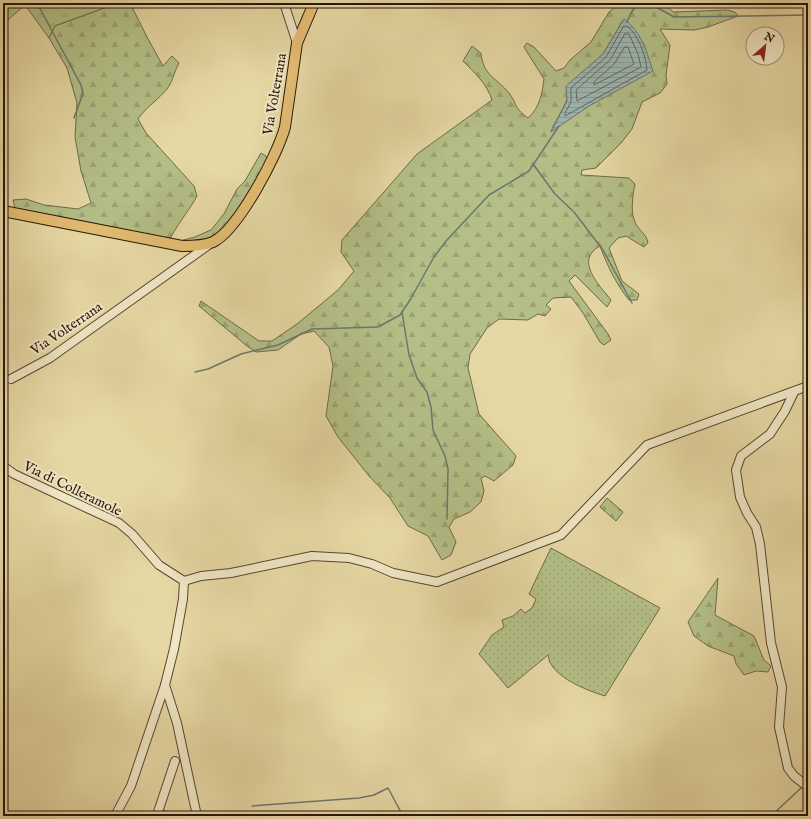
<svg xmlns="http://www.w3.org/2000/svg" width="811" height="819" viewBox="0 0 811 819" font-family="'IM FELL English',serif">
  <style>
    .grass { fill: url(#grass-tufts); stroke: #6f6a47 }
    .forest { fill: url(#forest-firs); stroke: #6f6a47; fill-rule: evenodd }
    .cemetery { fill: url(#cemetery-stones); stroke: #6f6a47 }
    .park { fill: url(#park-dots); stroke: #6f6a47 }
    .water { fill: url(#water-rules); stroke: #6e766e }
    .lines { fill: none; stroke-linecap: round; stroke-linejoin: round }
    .shore { stroke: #63665c; stroke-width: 1 }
    .stream { stroke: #6e766e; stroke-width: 1.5 }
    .minor-casing { stroke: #59462e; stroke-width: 10 }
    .major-casing { stroke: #2a1507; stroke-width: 12 }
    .minor { stroke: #efe6c4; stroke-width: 8 }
    .major { stroke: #e3bc72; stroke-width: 10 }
    .labels { text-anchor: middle; stroke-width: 4; stroke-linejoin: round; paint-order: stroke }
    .street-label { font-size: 14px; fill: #2a1507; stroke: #efe6c4 }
  </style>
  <defs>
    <pattern id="grass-tufts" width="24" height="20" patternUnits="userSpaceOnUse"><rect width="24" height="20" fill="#b4bf87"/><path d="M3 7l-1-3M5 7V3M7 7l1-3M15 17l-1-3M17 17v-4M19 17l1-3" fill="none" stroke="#9ba373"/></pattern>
    <pattern id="forest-firs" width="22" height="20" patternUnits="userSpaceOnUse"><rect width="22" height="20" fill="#b4bf87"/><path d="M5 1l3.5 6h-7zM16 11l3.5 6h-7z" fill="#9ba373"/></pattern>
    <pattern id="cemetery-stones" width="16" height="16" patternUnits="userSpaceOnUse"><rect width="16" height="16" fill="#b4bf87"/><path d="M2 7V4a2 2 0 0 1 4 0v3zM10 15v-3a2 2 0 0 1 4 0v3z" fill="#9ba373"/></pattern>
    <pattern id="park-dots" width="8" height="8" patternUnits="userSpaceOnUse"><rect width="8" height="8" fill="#b4bf87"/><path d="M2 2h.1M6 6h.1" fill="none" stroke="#9ba373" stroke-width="1.8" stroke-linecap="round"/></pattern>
    <pattern id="water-rules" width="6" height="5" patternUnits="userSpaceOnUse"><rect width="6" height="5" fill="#9cb7b2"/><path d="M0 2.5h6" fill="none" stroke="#879c98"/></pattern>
  </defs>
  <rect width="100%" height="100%" fill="#e6d8a4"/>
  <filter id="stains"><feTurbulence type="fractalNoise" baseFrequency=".005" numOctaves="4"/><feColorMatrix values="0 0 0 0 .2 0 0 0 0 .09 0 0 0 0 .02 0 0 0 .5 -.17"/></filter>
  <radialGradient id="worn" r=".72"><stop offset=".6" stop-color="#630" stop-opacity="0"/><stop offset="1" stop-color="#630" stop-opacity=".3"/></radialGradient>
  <polygon class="grass" points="3,3 112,3 110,6 55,26 49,38 25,5 3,24"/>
  <g class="forest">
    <path d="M112,3H130L147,37L163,66L172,56L179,63C174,72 173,81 167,89C158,100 146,107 138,119L146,133L194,186L197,196C188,213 175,226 168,244L195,237L211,230L224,214L237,189L245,181L261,153L272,160L250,199L233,223L223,234L212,242L197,245L167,244L16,213L13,200L26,199L44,205L78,209L91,203L81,171L75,137L77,103L67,68L49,38L55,26L110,6Z"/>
    <path d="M620,3H664L673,12L727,10L735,12L738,16L708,27L694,30L660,29L670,45L666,75L667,84L660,93L642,102L632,129L621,143L596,168L582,170L581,175L629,178L635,184C633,194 630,212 635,222C638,230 647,234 648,243L644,247L626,236L618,238L609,248L622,281L639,294L637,300H629C616,284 607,265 600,246C574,260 599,285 611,300L607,307L575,275L569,281L608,334L611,340L604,345L600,342L583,313L571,297L553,298L546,305L551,309L545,316L538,314L528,320L499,319L487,328L470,354L468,368L479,414L516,456L513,465L494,481L485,476L481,478L484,491L481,502L470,512L454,519L449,527L456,542L451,555L442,560L428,536L408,526L390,498L369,476L338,437L326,416L333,366L329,347L314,331L301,334L278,350L256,352L247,346L199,306L201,301L259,341H272L297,324L338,290L354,271L341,252L342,240L417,154L492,100C487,84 475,73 463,61L472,46L481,53C483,76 497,78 509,93C518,105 513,107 528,118C540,107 542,94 544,79L524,47L527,43L534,47L556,71L564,68L570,60L591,42L609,12ZM624,19L589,106L551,131L567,100V86L603,54Z"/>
    <polygon points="718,578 715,615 754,636 764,660 771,666 768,672 756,671 744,675 736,664 734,656 708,646 694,636 688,622"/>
  </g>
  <polygon class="cemetery" points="607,498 623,512 616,521 600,507"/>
  <path class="park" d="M551,548L660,608L605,696C589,691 560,680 551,664C549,662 549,658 548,655L508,688L479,654L492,635L504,627L502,620L513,616L521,609L525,613L532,608L536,599L529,594Z"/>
  <path class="water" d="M624,19C642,33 646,50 653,71L589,106L551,132L567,101L566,86L603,54Z"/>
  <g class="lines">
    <g class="shore">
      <path d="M624,26H627C638,34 646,56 647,70L565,116V113L571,102V88L606,57Z"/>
      <polygon points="625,34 629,34 638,54 641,67 577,101 576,90 610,60"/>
      <polygon points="625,47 628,47 634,64 594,85 594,82 614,64"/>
    </g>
    <g class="stream">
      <polyline points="37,3 81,85 83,93 74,118"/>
      <polyline points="649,3 674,17 808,15"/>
      <polyline points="627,22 631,13 638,3"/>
      <polyline points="533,164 555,194 574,212 603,250 632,303"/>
      <polyline points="402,312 409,355 417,378 427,392 431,407 433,430 445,456 448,469 447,519"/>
      <polyline points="195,372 208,369 241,354 278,345 312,329 378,327 400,315 410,300 434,257 446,241 489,195 529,171 559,126"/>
      <polyline points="252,806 359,798 374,795 388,788 403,816"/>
      <polyline points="771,816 801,788"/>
    </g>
    <defs>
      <g id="minor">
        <polyline points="284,3 297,43"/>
        <polyline points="11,379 50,358 210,244"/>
        <polyline points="794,392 785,411 770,434 741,456 736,470 740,497 747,513 756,527 760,544 771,643 782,687 779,727 788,768 794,776 808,787"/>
        <polyline points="3,466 14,474 119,523 132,534 159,565 184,581 183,599 174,649 165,685 177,723 197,816"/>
        <polyline points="184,581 201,576 231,573 312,556 349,558 372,564 393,573 437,582 561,535 647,445 808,386"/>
        <polyline points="115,816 131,786 165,685"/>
        <polyline points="164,816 158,812 175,761"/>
      </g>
      <path id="major" d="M3,211L182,246C192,246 204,246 213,242C238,230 278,154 285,127L297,43L314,3"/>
    </defs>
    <use href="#minor" class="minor-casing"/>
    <use href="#major" class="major-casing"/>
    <use href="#minor" class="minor"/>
    <use href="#major" class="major"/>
  </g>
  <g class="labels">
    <g class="street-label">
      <text transform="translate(274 94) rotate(-80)" y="5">Via Volterrana</text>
      <text transform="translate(66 328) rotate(-34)" y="5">Via Volterrana</text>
      <text transform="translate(73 488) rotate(26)" y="5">Via di Colleramole</text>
    </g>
  </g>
  <rect width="811" height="819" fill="none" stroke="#e6d8a4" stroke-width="16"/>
  <rect x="4" y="4" width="803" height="811" fill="none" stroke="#2a1507" stroke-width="2"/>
  <rect x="8" y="8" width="795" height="803" fill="none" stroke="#2a1507"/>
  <g transform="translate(765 46) rotate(28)"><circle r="19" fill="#efe6c4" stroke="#a09278"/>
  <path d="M0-3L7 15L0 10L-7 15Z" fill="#8f2418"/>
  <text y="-6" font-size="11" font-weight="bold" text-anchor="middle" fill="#2a1507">N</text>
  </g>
  <rect width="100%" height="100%" filter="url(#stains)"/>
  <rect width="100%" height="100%" fill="url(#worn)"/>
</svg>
